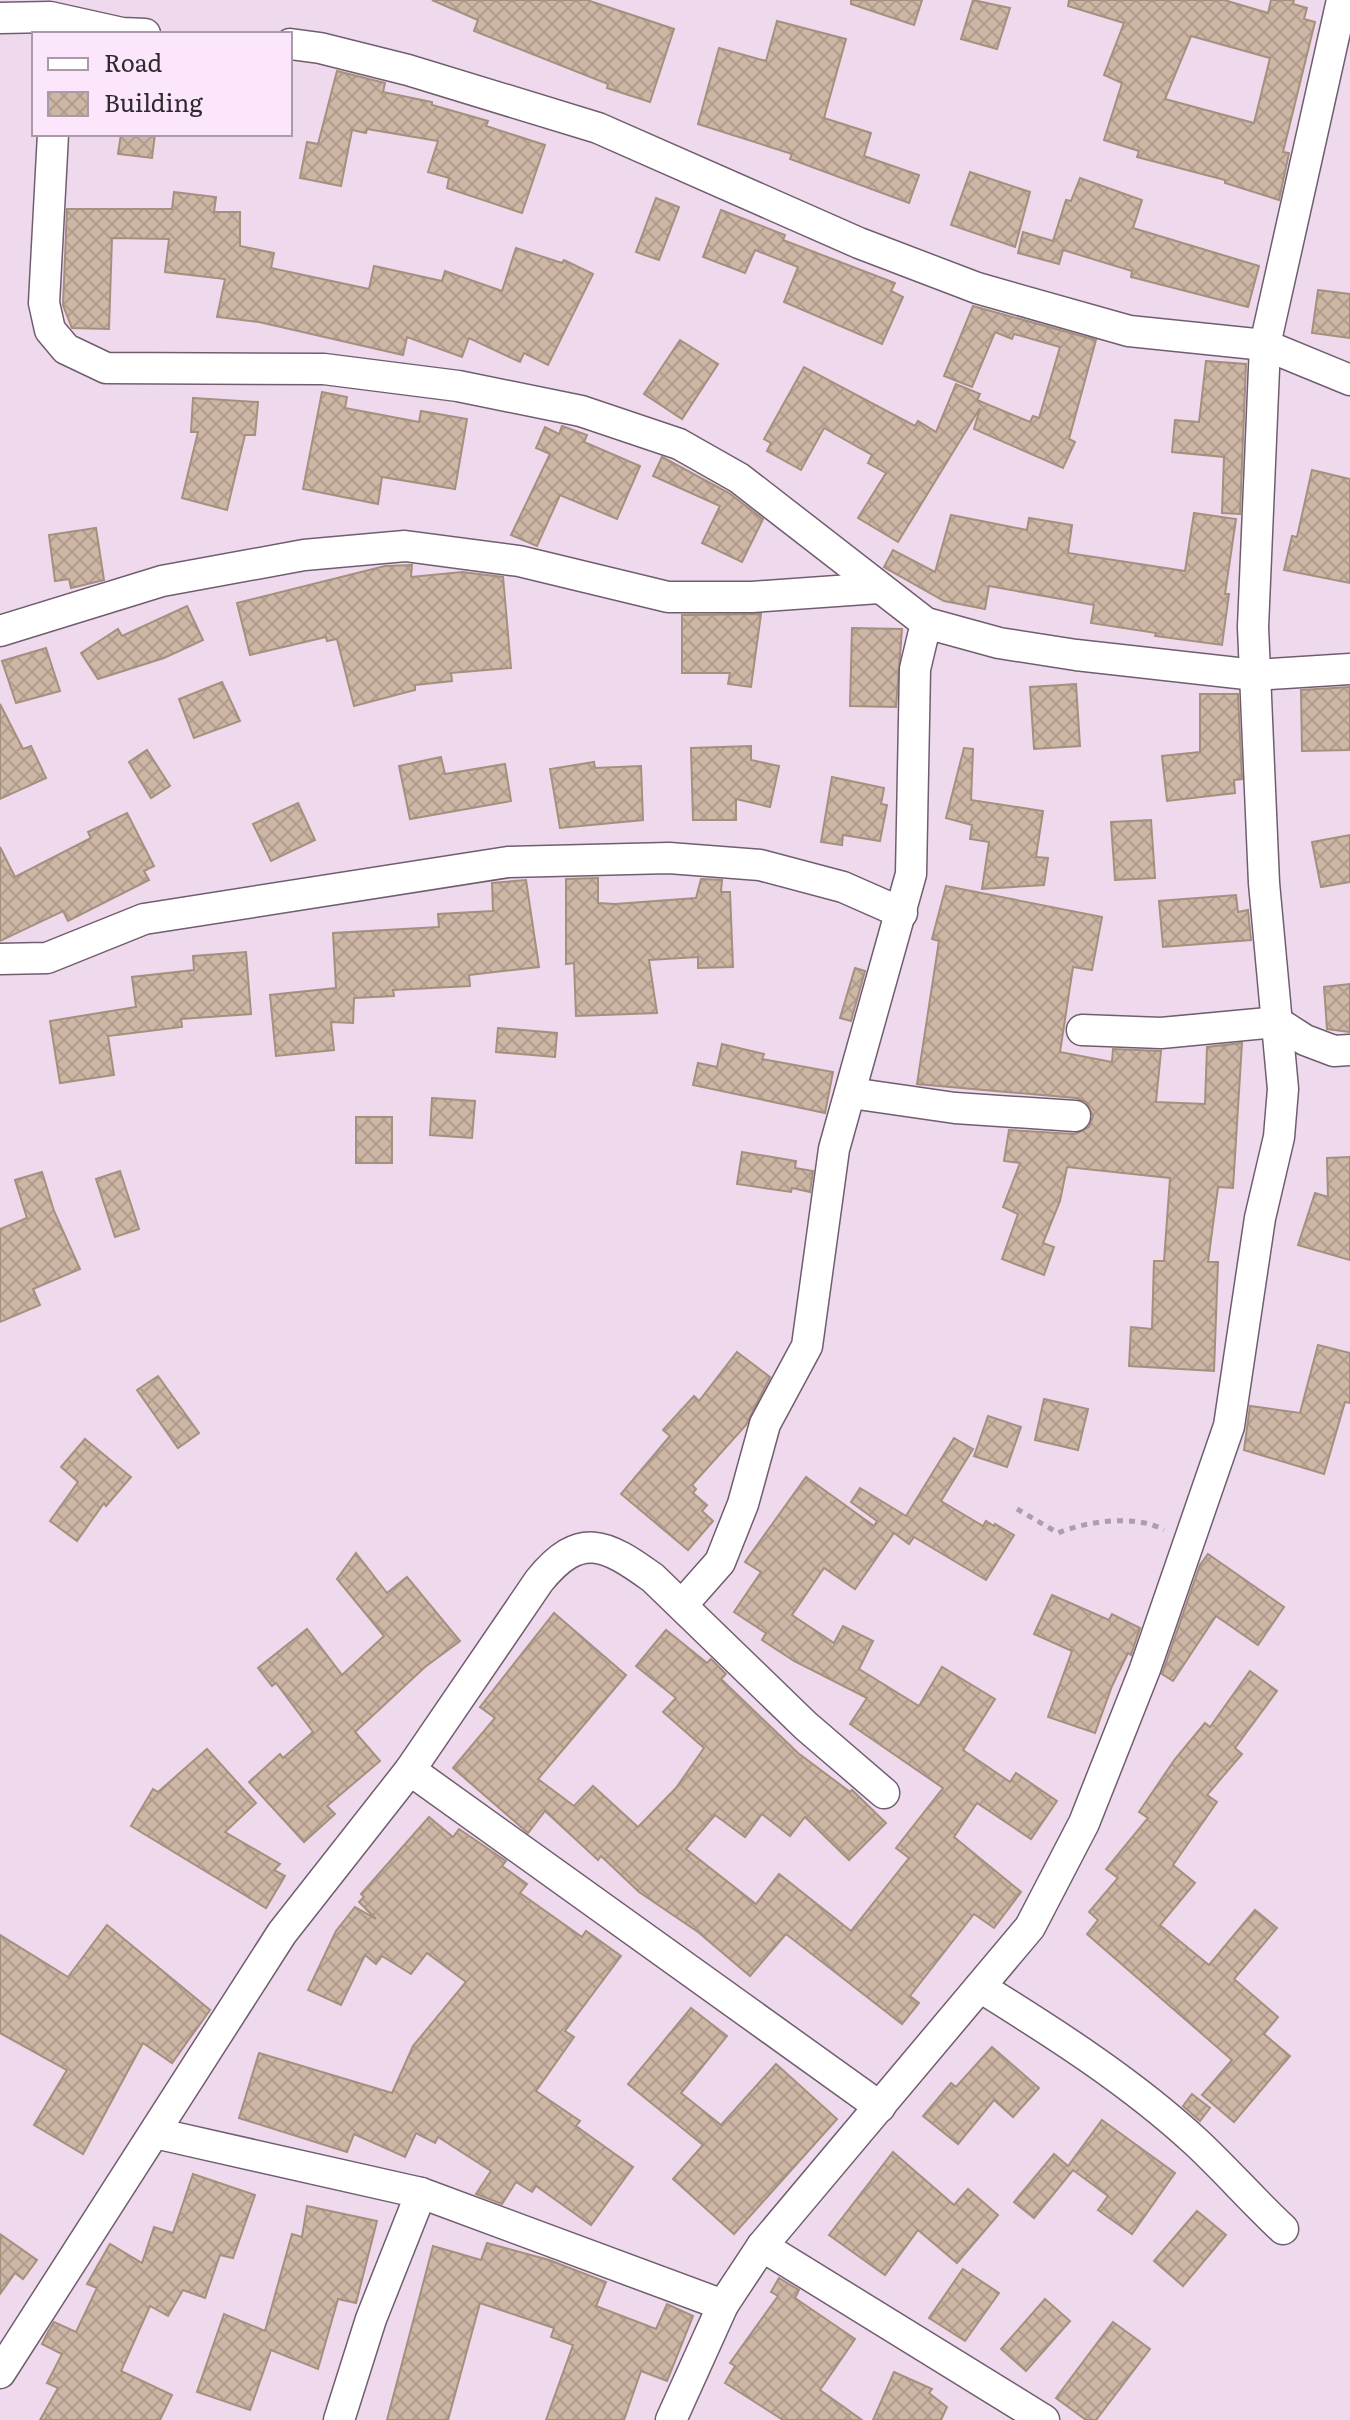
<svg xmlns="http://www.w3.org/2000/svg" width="1350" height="2420" viewBox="0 0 1350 2420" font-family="Literata,serif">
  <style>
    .building { fill: url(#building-cross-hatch); stroke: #a58f7e; stroke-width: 2; fill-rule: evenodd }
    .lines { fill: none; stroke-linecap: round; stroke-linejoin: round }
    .street-casing { stroke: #705e6f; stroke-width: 33 }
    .path { stroke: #ae9dad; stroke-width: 5; stroke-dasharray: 6 6; stroke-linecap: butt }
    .street { stroke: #fff; stroke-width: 30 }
  </style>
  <defs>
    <pattern id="building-cross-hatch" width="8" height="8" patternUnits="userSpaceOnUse" patternTransform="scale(2)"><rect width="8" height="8" fill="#cdb6a4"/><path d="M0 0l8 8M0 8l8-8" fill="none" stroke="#b09c8e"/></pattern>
  </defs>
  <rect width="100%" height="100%" fill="#efd9ed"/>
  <g class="building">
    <polygon points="432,0 587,0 674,29 650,102 607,88 608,84 474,31 478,20"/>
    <polygon points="851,0 922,0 914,25 851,4"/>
    <polygon points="973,0 1010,8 997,49 961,39"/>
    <path d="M1069,0H1224L1268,13L1271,0H1294L1293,4L1307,8L1304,19L1315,22L1283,152L1289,153L1279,200L1225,183V180L1137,157L1139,151L1104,140L1122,83L1104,75L1124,23L1068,6ZM1191,36L1270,58L1254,123L1165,99Z"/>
    <polygon points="777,21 846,39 824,118 871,133 864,156 919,175 909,203 790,159 792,154 698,124 719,48 766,61"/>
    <polygon points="337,71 385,83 383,92 432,102 432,105 488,121 486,126 545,145 522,213 447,188 449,178 428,172 438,141 367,129 366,133 352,130 341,186 300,178 307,142 318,144"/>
    <polygon points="121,134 155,134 152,158 118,154"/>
    <polygon points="970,172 1030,192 1015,247 951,225"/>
    <polygon points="1080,178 1142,200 1133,228 1259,266 1248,307 1131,277 1132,271 1063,250 1059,264 1018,253 1023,232 1053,241 1066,200 1071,201"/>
    <polygon points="174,192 216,197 214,212 240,212 240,246 274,253 271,268 369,289 374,266 442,281 445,271 502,291 516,248 562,263 564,260 593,274 548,365 524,353 520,362 469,338 462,357 407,337 403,355 259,322 217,317 225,279 165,272 169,239 112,238 109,329 72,328 63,305 67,209 172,209"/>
    <polygon points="656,198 679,207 659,260 636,252"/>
    <polygon points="721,210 785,235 783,240 895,283 891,291 903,297 882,344 784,302 798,267 755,250 745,273 703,257"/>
    <polygon points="1318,290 1350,294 1350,338 1312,333"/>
    <polygon points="973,306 1096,340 1069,439 1075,442 1063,468 974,429 980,408 898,542 858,518 886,473 868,463 872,455 824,428 801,470 767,451 771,443 764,439 804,367 915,426 918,421 936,432 956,384 980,394 977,400 1030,422 1033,416 1039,418 1060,347 1014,334 1012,339 995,332 972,387 944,376"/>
    <polygon points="680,340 718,364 682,419 644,394"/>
    <polygon points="1206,361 1246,364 1240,514 1222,513 1224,457 1172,452 1175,420 1199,422"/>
    <polygon points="322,392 347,397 345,408 419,422 421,411 467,419 455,489 382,477 378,504 303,489"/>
    <polygon points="193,398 258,402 255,435 245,435 227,510 182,498 198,432 191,432"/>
    <polygon points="562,426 587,435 584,442 640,466 617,519 560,495 537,546 511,535 550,454 536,448 545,427 559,434"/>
    <polygon points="662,457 729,493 763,519 742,562 702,543 720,506 653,476"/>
    <polygon points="1312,470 1350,479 1350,583 1284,570 1292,536 1297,537"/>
    <polygon points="1194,513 1236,519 1225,594 1229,594 1222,645 1155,636 1156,633 1091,623 1094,605 989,586 985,609 944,601 884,567 893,550 935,572 951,515 1027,530 1029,518 1072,525 1068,553 1185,571"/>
    <polygon points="96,528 104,580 71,588 69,579 55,581 49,535"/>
    <polygon points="412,565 411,577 462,572 503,577 511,668 451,673 452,681 415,685 415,690 354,706 337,639 327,641 326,637 250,655 237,603 385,566"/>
    <polygon points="187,606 203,640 164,658 98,679 81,653 118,629 122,636"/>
    <polygon points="761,614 751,687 728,684 730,673 682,673 682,615"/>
    <polygon points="852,628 902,629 896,707 850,706"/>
    <polygon points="46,648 60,691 16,703 2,661"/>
    <polygon points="222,682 240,721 194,738 179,699"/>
    <polygon points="1076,684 1080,746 1034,749 1030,687"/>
    <polygon points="1350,687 1350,750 1302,751 1301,690"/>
    <polygon points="1200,694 1238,694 1242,779 1234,780 1235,793 1167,801 1162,756 1200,752"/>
    <polygon points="0,704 23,749 31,746 46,778 0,799"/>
    <polygon points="751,746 751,760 779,766 770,807 736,799 736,820 693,820 691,748"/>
    <polygon points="964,748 973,749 971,800 1043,811 1036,857 1048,858 1044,885 982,889 989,842 970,839 972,825 946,818"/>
    <polygon points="147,750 170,786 151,798 129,762"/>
    <polygon points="441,757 445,774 505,764 511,801 410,819 399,766"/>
    <polygon points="594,762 595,768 641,766 643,820 560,828 550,769"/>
    <polygon points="832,777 884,788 881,804 887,805 880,841 843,835 842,845 821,842"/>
    <polygon points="298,803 315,840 271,861 253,824"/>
    <polygon points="127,813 154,866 144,871 149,880 68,921 63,911 0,941 0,847 15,877 91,838 88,832"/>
    <polygon points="1151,820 1155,878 1115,880 1111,822"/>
    <polygon points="1350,835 1350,882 1321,887 1312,842"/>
    <polygon points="598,878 598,903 615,904 696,898 701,879 722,880 721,892 730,892 733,967 698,968 698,957 649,960 657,1013 576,1016 574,963 566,964 566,879"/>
    <polygon points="526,880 539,967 469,975 470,986 393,990 394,996 354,998 353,1023 331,1022 334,1050 276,1056 270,995 336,988 333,933 439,927 438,914 493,911 492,883"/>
    <polygon points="946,886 1102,917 1092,970 1073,967 1060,1052 1112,1062 1113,1049 1161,1051 1156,1102 1205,1104 1207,1047 1242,1043 1233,1188 1218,1187 1208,1262 1218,1262 1214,1371 1129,1366 1131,1327 1152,1329 1154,1261 1164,1261 1170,1178 1067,1167 1060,1201 1043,1243 1054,1247 1044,1275 1002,1259 1018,1214 1003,1207 1020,1163 1004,1161 1009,1130 1075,1134 1089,1127 1093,1116 1086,1102 1076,1098 917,1084 939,941 932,939"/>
    <polygon points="1236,895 1238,912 1248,910 1251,940 1163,947 1159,901"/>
    <polygon points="246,952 251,1014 181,1019 182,1027 108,1036 114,1075 60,1083 50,1021 136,1007 132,977 194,970 193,956"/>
    <polygon points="855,968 865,971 851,1021 840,1018"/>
    <polygon points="1350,984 1350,1032 1327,1029 1324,987"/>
    <polygon points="498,1028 557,1033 555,1057 496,1052"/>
    <polygon points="722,1044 764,1054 762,1059 833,1072 825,1113 693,1085 698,1063 717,1067"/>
    <polygon points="432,1098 475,1101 472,1138 430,1135"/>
    <rect x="356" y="1117" width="36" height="46"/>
    <polygon points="742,1152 796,1161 795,1168 813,1171 810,1192 792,1188 791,1192 737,1184"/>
    <polygon points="1350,1157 1350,1260 1298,1245 1315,1193 1328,1197 1327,1158"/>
    <polygon points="120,1171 139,1229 115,1237 96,1179"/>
    <polygon points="42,1172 54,1211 80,1269 33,1289 40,1305 0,1322 0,1229 27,1218 15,1180"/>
    <polygon points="1318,1345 1350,1353 1350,1403 1345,1402 1324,1474 1244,1450 1250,1406 1300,1413"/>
    <polygon points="737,1352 770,1377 746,1425 692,1485 696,1489 693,1493 707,1505 702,1511 713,1521 688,1550 621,1494 670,1436 663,1430 694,1396 699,1401"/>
    <polygon points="158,1376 199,1433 178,1448 137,1390"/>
    <polygon points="1044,1399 1088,1409 1078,1450 1035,1440"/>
    <polygon points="988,1416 1021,1427 1007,1467 974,1456"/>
    <polygon points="954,1438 973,1449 941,1501 983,1526 986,1521 994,1526 995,1524 1014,1535 986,1580 914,1537 909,1544 894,1533 855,1589 824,1568 792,1615 834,1643 843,1626 873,1641 859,1669 919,1706 942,1667 995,1699 963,1750 1010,1782 1016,1773 1057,1801 1031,1839 977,1803 954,1837 1021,1892 994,1928 974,1914 910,1996 919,2003 902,2024 786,1934 750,1976 698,1932 639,1892 601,1856 598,1860 545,1811 528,1833 453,1768 495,1718 480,1707 554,1613 626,1675 538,1779 574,1806 593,1786 638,1827 676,1788 704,1748 663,1712 676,1698 636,1666 666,1630 707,1663 711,1659 726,1674 721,1679 798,1753 850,1792 852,1790 886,1823 849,1860 805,1817 790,1836 762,1814 745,1837 715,1815 686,1849 756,1904 779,1874 851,1931 909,1858 896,1848 943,1788 850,1724 867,1698 794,1661 762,1640 766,1633 734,1612 761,1572 745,1562 806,1477 874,1526 877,1521 851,1502 860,1488 906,1516"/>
    <polygon points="85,1439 131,1477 106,1506 104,1503 77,1541 50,1521 78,1482 61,1467"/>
    <polygon points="356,1553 387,1593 407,1577 460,1641 425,1667 355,1732 380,1761 327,1806 335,1814 304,1842 249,1782 280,1754 283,1758 313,1732 276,1683 272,1686 258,1668 307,1629 342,1675 384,1636 337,1579"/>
    <polygon points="1208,1554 1284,1607 1258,1645 1216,1616 1173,1681 1162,1674 1200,1565"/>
    <polygon points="1052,1595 1109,1620 1112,1614 1140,1628 1131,1655 1128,1653 1112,1686 1095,1733 1048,1717 1072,1651 1034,1634"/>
    <polygon points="1250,1671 1277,1691 1235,1748 1242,1754 1207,1795 1217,1802 1173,1865 1195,1883 1160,1925 1209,1965 1255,1910 1277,1928 1234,1979 1278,2017 1264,2034 1290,2056 1234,2122 1202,2095 1232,2060 1087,1934 1098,1920 1089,1912 1118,1878 1106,1869 1148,1818 1139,1812 1175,1759 1205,1723 1210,1727"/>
    <polygon points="207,1749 256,1803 225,1832 280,1864 274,1870 285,1876 266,1908 131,1826 153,1789 158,1792"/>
    <polygon points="429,1817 453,1837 459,1829 506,1861 502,1866 527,1884 520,1893 582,1937 586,1931 621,1956 565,2031 574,2037 536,2091 580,2121 576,2126 633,2167 591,2225 536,2186 532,2192 516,2182 502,2204 476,2194 491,2171 438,2137 435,2143 416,2133 405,2157 354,2134 347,2152 239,2118 259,2053 392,2093 413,2046 466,1982 427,1953 411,1974 382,1956 376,1964 365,1955 341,2005 308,1990 336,1931 355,1907 376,1919 359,1902 364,1897 361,1894"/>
    <polygon points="107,1925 210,2010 172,2063 143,2043 83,2154 34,2125 67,2070 0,2033 0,1935 68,1977"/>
    <polygon points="691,2008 727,2036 681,2093 721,2125 776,2064 837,2119 734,2234 673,2179 703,2145 628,2084"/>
    <polygon points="992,2047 1039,2088 1013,2117 994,2100 958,2144 923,2116 951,2083 956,2087"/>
    <polygon points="1192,2094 1210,2108 1200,2121 1183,2106"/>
    <polygon points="1102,2120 1175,2173 1132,2234 1098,2210 1108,2196 1073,2170 1034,2218 1014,2202 1054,2154 1068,2166"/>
    <polygon points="893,2152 954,2205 968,2189 998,2215 957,2263 918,2230 885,2275 829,2235"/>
    <polygon points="193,2174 255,2195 233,2258 220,2255 205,2298 183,2290 168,2316 150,2306 121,2371 172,2395 160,2420 40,2420 58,2388 47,2383 62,2354 42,2344 48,2332 54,2322 76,2332 97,2288 87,2284 110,2244 142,2263 154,2227 173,2233"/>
    <polygon points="307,2206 377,2221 356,2303 338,2299 318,2369 271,2350 250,2410 197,2392 224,2314 265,2331 292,2234 302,2237"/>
    <polygon points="1197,2211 1226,2235 1183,2286 1154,2261"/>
    <polygon points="0,2234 37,2260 23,2279 15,2273 0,2294"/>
    <polygon points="487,2243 549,2260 606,2282 596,2306 656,2329 667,2304 693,2316 667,2381 641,2371 624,2420 546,2420 573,2345 551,2337 554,2328 480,2303 448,2420 387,2420 433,2246 481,2260"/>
    <polygon points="963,2269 999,2293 965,2341 929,2318"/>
    <polygon points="779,2278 799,2290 795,2298 855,2339 820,2390 862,2420 783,2420 725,2383 735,2366 730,2363 778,2296 771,2292"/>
    <polygon points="1045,2299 1070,2321 1026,2371 1001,2349"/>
    <polygon points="1113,2322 1150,2349 1096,2420 1086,2420 1056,2398"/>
    <polygon points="894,2372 932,2389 929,2393 947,2407 941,2420 873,2420"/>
  </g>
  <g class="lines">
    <defs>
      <g id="street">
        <polyline points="0,18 50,17 122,33 145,34"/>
        <polyline points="290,44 320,48 408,70 598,128 859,243 977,288 1129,331 1265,345 1350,380"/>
        <polyline points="53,134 44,303 50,330 66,349 106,368 324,369 458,386 581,411 679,444 739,478 926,623 999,643 1076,655 1255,675 1350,669"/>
        <polyline points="0,631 162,581 304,555 405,546 519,561 668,597 752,597 879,588"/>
        <polyline points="0,959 47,958 144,919 508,862 669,858 760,865 843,887 902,913"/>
        <polyline points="1082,1030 1161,1033 1277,1022 1305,1040 1334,1051 1350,1050"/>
        <polyline points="851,1093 955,1108 1075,1116"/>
        <polyline points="682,1605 720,1562 743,1504 765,1424 807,1346 834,1149 911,874 915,669 926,623"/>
        <polyline points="410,1770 880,2107"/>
        <path d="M980,1987C1054,2033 1131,2082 1196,2142C1226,2170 1253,2201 1283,2229"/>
        <polyline points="155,2133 421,2193 723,2305"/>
        <polyline points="762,2246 1044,2420"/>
        <path d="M0,2373L282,1933L410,1770L539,1581C580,1530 606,1544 653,1578L806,1726L884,1793"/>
        <polyline points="339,2420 371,2319 421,2193"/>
        <polyline points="671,2420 723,2305 762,2246 1030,1927 1084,1823 1145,1669 1229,1426 1260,1218 1279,1137 1283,1089 1264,883 1253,627 1265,345 1342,0"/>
      </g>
    </defs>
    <use href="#street" class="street-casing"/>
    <path class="path" d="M1017,1509L1058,1533C1087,1521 1136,1514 1164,1530"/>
    <use href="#street" class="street"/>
  </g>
  <rect x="32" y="32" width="260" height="104" fill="#fce6fb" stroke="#ab9aaa" stroke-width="2"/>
  <rect x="48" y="58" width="40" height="12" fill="#ffffff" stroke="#ab9aaa" stroke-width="2"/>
  <text x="104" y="72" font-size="24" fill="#312930">Road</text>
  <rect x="48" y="92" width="40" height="24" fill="url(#building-cross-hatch)" stroke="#ab9aaa" stroke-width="2"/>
  <text x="104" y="112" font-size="24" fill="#312930">Building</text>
</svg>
